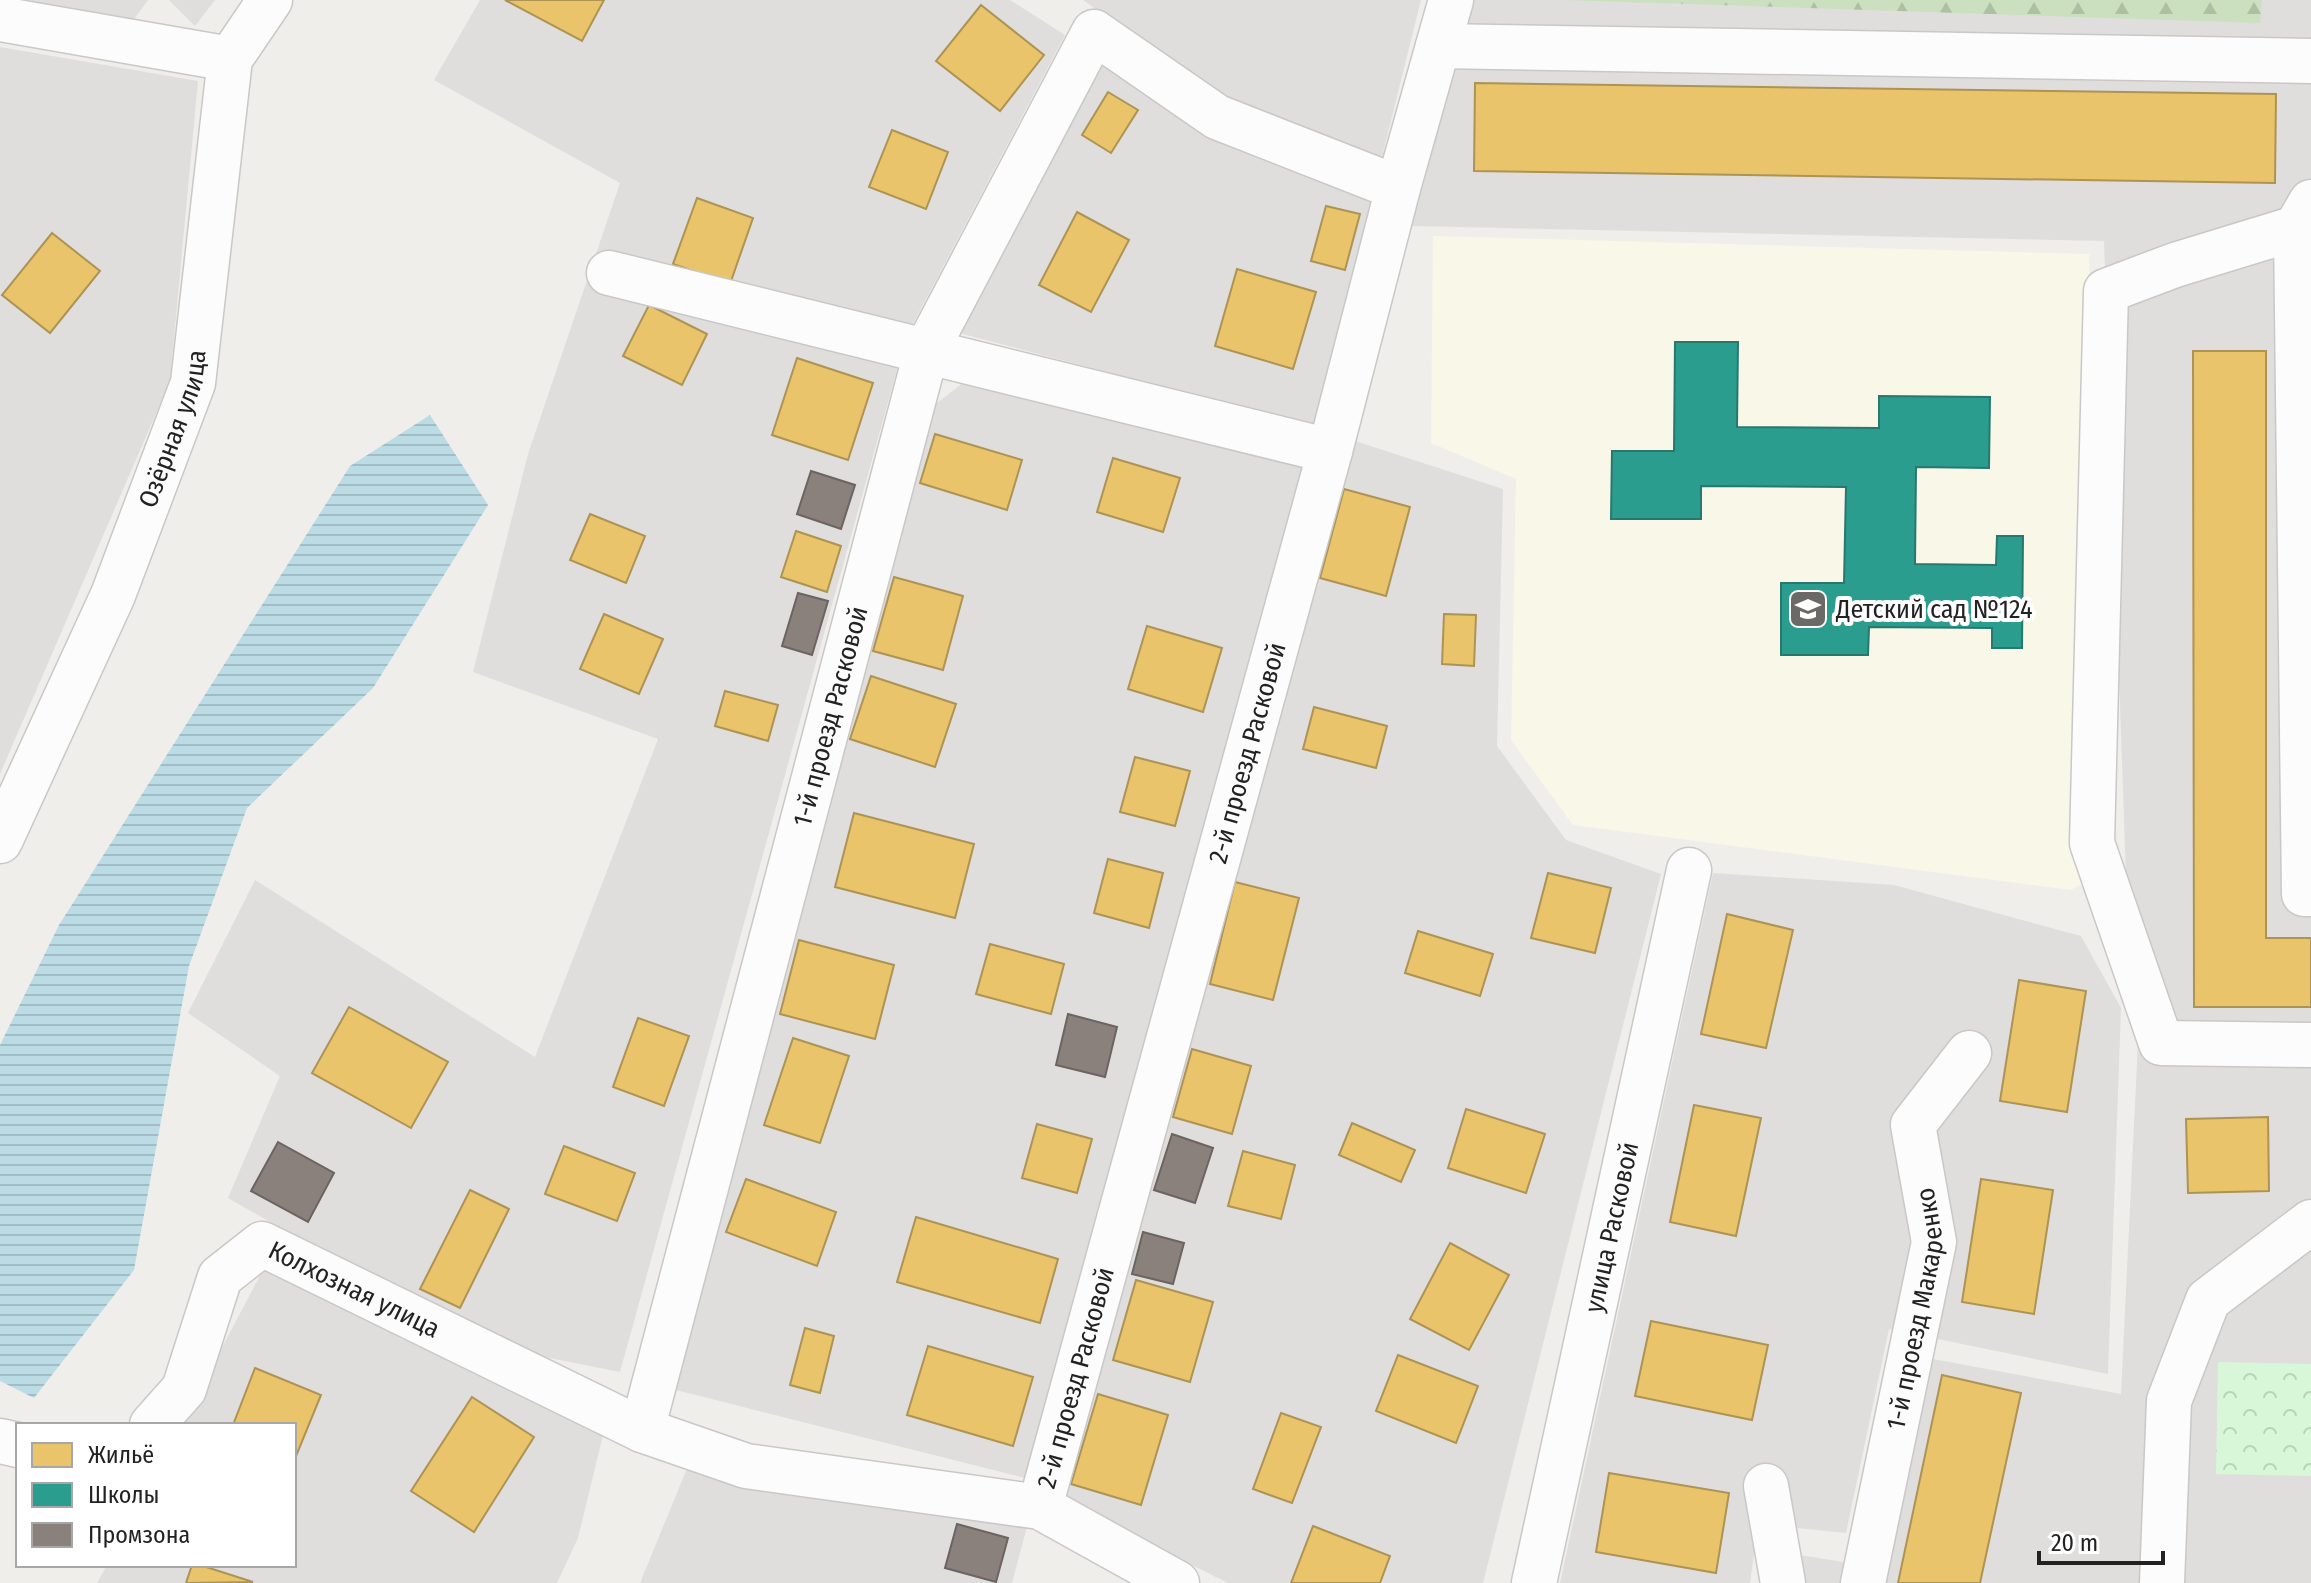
<svg xmlns="http://www.w3.org/2000/svg" width="2311" height="1583" viewBox="0 0 2311 1583" font-family="'Fira Sans Condensed',sans-serif">
  <style>
    .residential { fill: #dfdedc }
    .education { fill: #f8f7e8 }
    .forest { fill: url(#forest-firs) }
    .park { fill: url(#park-crowns) }
    .water { fill: url(#water-rules) }
    .homes { fill: #e9c46a; stroke: #ad9354; stroke-width: 2 }
    .schools { fill: #2a9d8f; stroke: #28786e; stroke-width: 2 }
    .industry { fill: #8a817c; stroke: #6b6461; stroke-width: 2 }
    .lines { fill: none; stroke-linecap: round; stroke-linejoin: round }
    .minor-casing { stroke: #c9c8c7; stroke-width: 47 }
    .minor { stroke: #fdfcfc; stroke-width: 44 }
    .labels { text-anchor: middle; stroke-width: 8; stroke-linejoin: round; paint-order: stroke }
    .street-label { font-size: 26px; fill: #222; stroke: #fff }
    .poi-label { font-size: 26px; fill: #222; stroke: #fff; text-anchor: start }
  </style>
  <defs>
    <pattern id="forest-firs" width="22" height="20" patternUnits="userSpaceOnUse" patternTransform="scale(2)"><rect width="22" height="20" fill="#cae0be"/><path d="M5 1l3.5 6h-7zM16 11l3.5 6h-7z" fill="#adc0a3"/></pattern>
    <pattern id="park-crowns" width="20" height="18" patternUnits="userSpaceOnUse" patternTransform="scale(2)"><rect width="20" height="18" fill="#d8f7d8"/><path d="M2 6a3 3 0 1 1 6 0M12 15a3 3 0 1 1 6 0" fill="none" stroke="#b9d3b9"/></pattern>
    <pattern id="water-rules" width="6" height="5" patternUnits="userSpaceOnUse" patternTransform="scale(2)"><rect width="6" height="5" fill="#bcdce5"/><path d="M0 2.5h6" fill="none" stroke="#a1bcc4"/></pattern>
  </defs>
  <rect width="100%" height="100%" fill="#f0eeeb"/>
  <g class="residential">
    <polygon points="28,0 148,0 132,22"/>
    <polygon points="169,0 215,0 195,26"/>
    <polygon points="480,0 1010,0 1065,35 906,337 620,1372 489,1346 228,1198 280,1076 188,1013 255,880 535,1057 658,739 473,672 528,454 620,183 434,80"/>
    <polygon points="1083,0 1421,0 1379,169 1206,89"/>
    <polygon points="1473,0 2311,0 2311,1583 1784,1583 1788,1553 1868,1566 1906,1354 2121,1394 2140,1000 2126,878 2104,241 1412,226"/>
    <polygon points="0,47 198,81 170,381 0,774"/>
    <polygon points="1098,57 1380,201 1323,429 955,332"/>
    <polygon points="968,379 1310,467 1025,1478 668,1388 928,410"/>
    <polygon points="1346,438 1503,489 1497,746 1566,840 1661,874 1483,1583 1228,1583 1060,1499"/>
    <polygon points="1713,873 1894,885 2081,936 2121,1008 2108,1374 1889,1329 1846,1533 1758,1524 1750,1583 1560,1583"/>
    <polygon points="264,1268 381,1327 604,1431 578,1538 557,1583 97,1583 107,1565 294,1565 294,1425 181,1425"/>
    <polygon points="688,1466 1028,1523 1012,1583 640,1583"/>
  </g>
  <polygon class="education" points="1433,236 2089,254 2111,869 2071,890 1573,825 1511,740 1516,479 1431,443"/>
  <polygon class="forest" points="1565,0 2262,0 2260,23"/>
  <polygon class="park" points="2218,1362 2311,1364 2311,1476 2216,1474"/>
  <polygon class="water" points="430,415 488,505 373,688 247,808 189,966 134,1270 34,1398 0,1381 0,1045 59,925 350,466"/>
  <g class="homes">
    <polygon points="505,0 604,0 582,41"/>
    <polygon points="981,5 1044,55 1000,111 936,61"/>
    <polygon points="1475,83 2276,94 2275,183 1474,171"/>
    <polygon points="1108,92 1138,110 1111,153 1082,135"/>
    <polygon points="892,130 948,152 926,209 869,187"/>
    <polygon points="697,198 753,218 730,284 673,264"/>
    <polygon points="1326,206 1360,214 1345,270 1311,261"/>
    <polygon points="1077,212 1129,240 1091,312 1039,285"/>
    <polygon points="52,233 100,271 50,333 2,295"/>
    <polygon points="1237,269 1316,292 1293,369 1215,346"/>
    <polygon points="649,305 707,334 682,385 623,356"/>
    <polygon points="2193,351 2266,351 2266,938 2311,938 2311,1007 2194,1007"/>
    <polygon points="797,358 873,383 848,460 772,435"/>
    <polygon points="935,434 1022,460 1007,510 920,483"/>
    <polygon points="1113,458 1180,478 1163,532 1097,512"/>
    <polygon points="1344,489 1410,507 1386,596 1320,578"/>
    <polygon points="590,514 645,536 626,583 570,560"/>
    <polygon points="796,531 841,546 827,592 781,577"/>
    <polygon points="894,577 963,596 943,670 873,651"/>
    <polygon points="604,614 663,639 639,694 580,669"/>
    <polygon points="1444,614 1476,615 1474,666 1442,664"/>
    <polygon points="1147,626 1222,648 1203,712 1128,689"/>
    <polygon points="871,676 956,704 935,767 850,739"/>
    <polygon points="725,691 778,705 768,741 715,726"/>
    <polygon points="1314,707 1387,726 1376,768 1303,749"/>
    <polygon points="1135,757 1190,771 1175,826 1120,812"/>
    <polygon points="854,813 974,844 955,918 835,887"/>
    <polygon points="1108,859 1163,873 1149,928 1094,913"/>
    <polygon points="1548,873 1611,888 1595,953 1531,938"/>
    <polygon points="1235,882 1299,898 1273,1000 1210,984"/>
    <polygon points="1727,914 1793,930 1766,1048 1701,1034"/>
    <polygon points="1418,931 1493,954 1480,996 1405,973"/>
    <polygon points="799,940 894,965 875,1039 780,1014"/>
    <polygon points="990,944 1064,964 1051,1014 976,994"/>
    <polygon points="2019,980 2086,991 2067,1112 2000,1101"/>
    <polygon points="349,1007 448,1062 411,1128 312,1073"/>
    <polygon points="638,1018 689,1036 664,1106 613,1087"/>
    <polygon points="793,1038 849,1056 820,1143 764,1125"/>
    <polygon points="1192,1049 1251,1066 1232,1134 1173,1117"/>
    <polygon points="1694,1105 1761,1118 1736,1236 1670,1222"/>
    <polygon points="1466,1109 1545,1134 1526,1193 1448,1168"/>
    <polygon points="2268,1117 2269,1191 2188,1193 2186,1119"/>
    <polygon points="1352,1123 1415,1150 1401,1182 1339,1155"/>
    <polygon points="1037,1124 1092,1139 1077,1193 1022,1178"/>
    <polygon points="564,1146 635,1173 617,1221 545,1194"/>
    <polygon points="1243,1151 1295,1165 1281,1219 1228,1206"/>
    <polygon points="746,1179 836,1212 817,1266 726,1232"/>
    <polygon points="1981,1179 2053,1190 2034,1314 1962,1302"/>
    <polygon points="470,1190 509,1209 460,1308 420,1289"/>
    <polygon points="916,1217 1058,1259 1040,1323 897,1282"/>
    <polygon points="1450,1243 1509,1275 1469,1350 1410,1319"/>
    <polygon points="1136,1280 1213,1302 1190,1382 1113,1360"/>
    <polygon points="1651,1321 1768,1345 1752,1420 1635,1396"/>
    <polygon points="805,1328 834,1336 820,1393 790,1385"/>
    <polygon points="928,1346 1033,1377 1013,1446 907,1415"/>
    <polygon points="1398,1355 1478,1386 1456,1443 1376,1411"/>
    <polygon points="255,1368 321,1395 294,1461 294,1425 233,1425"/>
    <polygon points="1942,1375 2021,1393 1980,1583 1898,1583"/>
    <polygon points="1098,1394 1168,1415 1141,1505 1071,1484"/>
    <polygon points="472,1397 534,1437 474,1532 411,1491"/>
    <polygon points="1281,1413 1321,1427 1292,1503 1253,1489"/>
    <polygon points="1609,1473 1729,1493 1716,1573 1596,1552"/>
    <polygon points="1313,1526 1390,1556 1380,1583 1291,1583"/>
    <polygon points="192,1565 200,1565 253,1582 186,1583"/>
  </g>
  <polygon class="schools" points="1675,342 1738,342 1737,427 1879,428 1879,396 1990,397 1989,468 1916,467 1915,564 1996,565 1997,536 2023,536 2022,648 1992,648 1992,628 1869,627 1868,655 1781,655 1781,583 1844,583 1846,487 1701,486 1701,519 1611,519 1612,451 1674,451"/>
  <g class="industry">
    <polygon points="811,471 855,485 841,529 797,514"/>
    <polygon points="798,593 828,601 812,655 782,646"/>
    <polygon points="1068,1014 1117,1027 1105,1077 1056,1065"/>
    <polygon points="1172,1134 1213,1148 1195,1203 1154,1190"/>
    <polygon points="278,1142 334,1173 308,1222 251,1191"/>
    <polygon points="1143,1232 1184,1243 1173,1284 1132,1274"/>
    <polygon points="957,1524 1008,1538 996,1582 945,1568"/>
  </g>
  <g class="lines">
    <defs>
      <g id="minor">
        <polyline points="0,19 230,59"/>
        <polyline points="1438,46 2311,61"/>
        <polyline points="2311,202 2296,228 2304,894 2311,894"/>
        <polyline points="2296,228 2175,265 2106,291 2092,843 2161,1043 2311,1045"/>
        <polyline points="609,273 1330,451"/>
        <path id="s1" d="M0,841L113,595L193,383L230,59L270,0"/>
        <path id="s2" d="M152,1425L184,1389L220,1277L262,1244L642,1430L746,1466L1040,1507L1177,1583"/>
        <path id="s3" d="M642,1430L927,349L1094,32L1217,117L1398,188"/>
        <polyline points="0,1441 18,1445"/>
        <polyline points="1766,1486 1783,1583"/>
        <path id="s4" d="M1040,1507L1330,451L1398,188L1451,0"/>
        <path id="s5" d="M1534,1583L1689,870"/>
        <path id="s6" d="M1863,1583L1934,1242L1913,1125L1969,1053"/>
        <polyline points="2162,1583 2169,1401 2208,1300 2311,1222"/>
      </g>
    </defs>
    <use href="#minor" class="minor-casing"/>
    <use href="#minor" class="minor"/>
  </g>
  <defs>
    <symbol id="school-square" viewBox="-11 -11 22 22"><rect x="-9" y="-9" width="18" height="18" rx="4" fill="#6a6968" stroke="#fff"/><path d="M0-5L7-2L0 1L-7-2ZM-4 1L0 2.5L4 1V4Q0 6-4 4Z" fill="#fff"/></symbol>
  </defs>
  <g fill-rule="evenodd">
    <use href="#school-square" x="1786" y="587" width="44" height="44"/>
  </g>
  <g class="labels">
    <g class="street-label">
      <text dy="9" stroke="none"><textPath href="#s1" startOffset="448">Озёрная улица</textPath></text>
      <text dy="9" stroke="none"><textPath href="#s3" startOffset="738">1-й проезд Расковой</textPath></text>
      <text dy="9" stroke="none"><textPath href="#s4" startOffset="782">2-й проезд Расковой</textPath></text>
      <text dy="9" stroke="none"><textPath href="#s5" startOffset="364">улица Расковой</textPath></text>
      <text dy="9" stroke="none"><textPath href="#s2" startOffset="322">Колхозная улица</textPath></text>
      <text dy="9" stroke="none"><textPath href="#s6" startOffset="280">1-й проезд Макаренко</textPath></text>
      <text dy="9" stroke="none"><textPath href="#s4" startOffset="134">2-й проезд Расковой</textPath></text>
    </g>
    <g class="poi-label">
      <text x="1836" y="618">Детский сад №124</text>
    </g>
  </g>
  <rect x="16" y="1423" width="280" height="144" fill="#ffffff" stroke="#a7a7a7" stroke-width="2"/>
  <rect x="32" y="1443" width="40" height="24" fill="#e9c46a" stroke="#a7a7a7" stroke-width="2"/>
  <text x="88" y="1463" font-size="24" fill="#222222">Жильё</text>
  <rect x="32" y="1483" width="40" height="24" fill="#2a9d8f" stroke="#a7a7a7" stroke-width="2"/>
  <text x="88" y="1503" font-size="24" fill="#222222">Школы</text>
  <rect x="32" y="1523" width="40" height="24" fill="#8a817c" stroke="#a7a7a7" stroke-width="2"/>
  <text x="88" y="1543" font-size="24" fill="#222222">Промзона</text>
  <path d="M2039 1551v12h124v-12" fill="none" stroke="#222222" stroke-width="4"/>
  <text x="2051" y="1551" font-size="24" fill="#222222" stroke="#ffffff" stroke-width="6" paint-order="stroke">20 m</text>
</svg>
